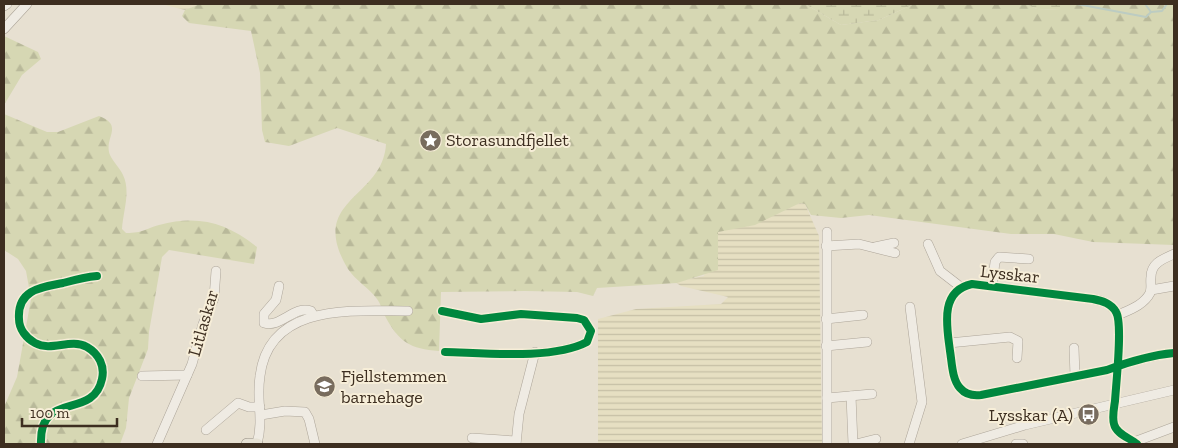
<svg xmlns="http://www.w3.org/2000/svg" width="1178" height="448" viewBox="0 0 1178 448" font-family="'Zilla Slab',serif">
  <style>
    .farmland { fill: url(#farmland-rules) }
    .forest { fill: url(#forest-firs) }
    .wetland { fill: url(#wetland-marsh) }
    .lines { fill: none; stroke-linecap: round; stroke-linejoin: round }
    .stream { stroke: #bcccc2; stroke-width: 2 }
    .minor-casing { stroke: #ada599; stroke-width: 10 }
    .major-casing { stroke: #928b80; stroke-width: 12 }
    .minor { stroke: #efebe3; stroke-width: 9 }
    .major { stroke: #e6e1d4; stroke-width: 11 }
    .cycleway-casing { stroke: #f7eed8; stroke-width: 11 }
    .cycleway { stroke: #00873e; stroke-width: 8 }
    .labels { text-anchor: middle; stroke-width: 4; stroke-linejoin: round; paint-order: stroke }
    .poi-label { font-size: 18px; fill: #3d2e20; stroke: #f7eed8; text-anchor: start }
    .street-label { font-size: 18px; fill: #3d2e20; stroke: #f7eed8 }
  </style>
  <defs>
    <pattern id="farmland-rules" width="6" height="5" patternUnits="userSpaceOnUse" patternTransform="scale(1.25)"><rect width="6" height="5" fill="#e6dfc2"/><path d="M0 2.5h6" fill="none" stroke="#c6c0a6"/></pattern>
    <pattern id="forest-firs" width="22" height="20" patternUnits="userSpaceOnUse" patternTransform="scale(1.25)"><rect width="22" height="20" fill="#d6d7b3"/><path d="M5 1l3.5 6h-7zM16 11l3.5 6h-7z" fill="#b9b99a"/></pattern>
    <pattern id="wetland-marsh" width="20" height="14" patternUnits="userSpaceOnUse" patternTransform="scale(1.25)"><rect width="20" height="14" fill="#d6d7b3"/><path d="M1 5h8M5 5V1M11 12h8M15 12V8" fill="none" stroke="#b9b99a"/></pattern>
  </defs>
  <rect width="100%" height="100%" fill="#e7e0d1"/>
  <g class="farmland">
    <polygon points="161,4 200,4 185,10"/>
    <polygon points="800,203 805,204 819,236 822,444 598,444 598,319 636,309 721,304 728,297 681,286 675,282 704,276 718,232"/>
  </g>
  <g class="forest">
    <path d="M200,4H805L841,25L879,20L914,4H1025L1037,9L1060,10V4H1174V245L1093,242L1054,234H1011L869,215L841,218L811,215L805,204L800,203L755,225L718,232V270L677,283L597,288L593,296L577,292L525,291L441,292L439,351C410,349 399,342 385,316C382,311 381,304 377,299C369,288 356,281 348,269C306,199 383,199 386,144L337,128L289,146L265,142L262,130L260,73L251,31L189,23L182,16L185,10Z"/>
    <polygon points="4,36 38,52 41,59 22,75 4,105"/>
    <path d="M4,114L47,132H58L99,116C125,126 103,138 110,155C113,162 120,168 123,175C131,191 123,212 122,229L126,233C144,233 144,229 159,225C198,215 225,222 257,247L254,264L169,250L162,257L149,332L148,349L129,398L126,428L120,444H4V407L17,377L31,299L26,271L18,259L4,250Z"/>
  </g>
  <g class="wetland">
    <polygon points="805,4 914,4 879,20 841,25"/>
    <polygon points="1025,4 1060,4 1060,10 1037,9"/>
  </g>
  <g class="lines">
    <g class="stream">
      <polyline points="1077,4 1146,17 1151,12"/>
      <polyline points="1145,4 1151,12 1162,11 1167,4"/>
    </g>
    <defs>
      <g id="minor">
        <polyline points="4,6 7,4"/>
        <polyline points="4,29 27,4"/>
        <polyline points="827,232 827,444"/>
        <polyline points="928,244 940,271 962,288"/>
        <polyline points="826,246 859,244 895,253"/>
        <polyline points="875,247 894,243"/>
        <path d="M279,286L276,300L264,314V323C281,328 294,305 311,311L314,316"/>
        <polyline points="992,287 995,262 999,257 1029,259"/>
        <polyline points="1151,290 1174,286"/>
        <path d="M442,311L481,319L521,314L577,318L584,320L591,331L587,342C553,360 484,353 445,352"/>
        <path d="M1118,315C1129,310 1144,305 1150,293C1152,288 1150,282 1151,277C1151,263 1163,259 1174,254"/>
        <polyline points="826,319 863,315"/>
        <polyline points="949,343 1010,337 1018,341 1017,358"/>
        <polyline points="826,346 867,342"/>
        <polyline points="1074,348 1075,376"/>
        <polyline points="142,376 187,375"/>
        <polyline points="851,396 853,444"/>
        <polyline points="827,398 872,394"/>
        <polyline points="261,415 285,411 305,412 309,419 315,444"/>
        <polyline points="206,430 238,403 249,407 260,407"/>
        <polyline points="472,438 516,441"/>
        <polyline points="1134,442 1174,427"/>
        <path d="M41,444C39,389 93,421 102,379C105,366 99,354 87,347C70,338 52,352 35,343C26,338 19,329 19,319C17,290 41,287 63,283C74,280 85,277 97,276"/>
        <polyline points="157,444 192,364 203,324 214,298 216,271"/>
        <path d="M257,444C264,418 256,401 260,376C269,302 354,311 408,311"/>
        <polyline points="516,444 519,414 535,352"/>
        <polyline points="856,444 876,439"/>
        <polyline points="909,444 922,402 910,307"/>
        <polyline points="962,444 1025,425 1174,390"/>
        <polyline points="1016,444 1023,444"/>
        <path d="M1137,444C1130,438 1116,434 1114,424C1112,417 1114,408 1115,401C1116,384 1123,323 1116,312C1111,303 1102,301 1093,299L972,284C939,291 947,327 950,351C952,363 952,379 960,388C966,395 973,396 981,395L1107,370C1128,362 1152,355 1174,353"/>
      </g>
      <polyline id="major" points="247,444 257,444"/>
    </defs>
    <use href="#minor" class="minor-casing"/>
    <use href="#major" class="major-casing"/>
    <use href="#minor" class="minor"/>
    <use href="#major" class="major"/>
    <defs>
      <g id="cycleway">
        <path d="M442,311L481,319L521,314L577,318L584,320L591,331L587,342C553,360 484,353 445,352"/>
        <path d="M41,444C39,389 93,421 102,379C105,366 99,354 87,347C70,338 52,352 35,343C26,338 19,329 19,319C17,290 41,287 63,283C74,280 85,277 97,276"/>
        <path d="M1137,444C1130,438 1116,434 1114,424C1112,417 1114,408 1115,401C1116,384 1123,323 1116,312C1111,303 1102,301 1093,299L972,284C939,291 947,327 950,351C952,363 952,379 960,388C966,395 973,396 981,395L1107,370C1128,362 1152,355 1174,353"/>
      </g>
    </defs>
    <use href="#cycleway" class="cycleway-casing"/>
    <use href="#cycleway" class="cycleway"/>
  </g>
  <defs>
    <symbol id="sight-disc" viewBox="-11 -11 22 22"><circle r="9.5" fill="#786c5e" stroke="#f7eed8"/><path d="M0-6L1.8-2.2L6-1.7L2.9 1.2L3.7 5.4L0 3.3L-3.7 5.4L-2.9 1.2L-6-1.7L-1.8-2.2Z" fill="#fff"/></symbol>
    <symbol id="school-disc" viewBox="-11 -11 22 22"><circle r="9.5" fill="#786c5e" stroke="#f7eed8"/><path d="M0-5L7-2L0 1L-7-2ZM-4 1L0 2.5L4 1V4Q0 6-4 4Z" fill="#fff"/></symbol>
    <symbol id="bus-disc" viewBox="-11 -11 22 22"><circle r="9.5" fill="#786c5e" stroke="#f7eed8"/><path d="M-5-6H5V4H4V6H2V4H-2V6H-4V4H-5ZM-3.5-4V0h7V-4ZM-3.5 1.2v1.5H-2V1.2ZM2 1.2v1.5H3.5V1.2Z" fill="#fff"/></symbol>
  </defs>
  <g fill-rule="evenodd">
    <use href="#sight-disc" x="418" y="128" width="25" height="25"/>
    <use href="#school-disc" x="312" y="374" width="25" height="25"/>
    <use href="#bus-disc" x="1076" y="402" width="25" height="25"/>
  </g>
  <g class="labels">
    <g class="poi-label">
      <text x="446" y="146">Storasundfjellet</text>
      <text x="341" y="382">Fjellstemmen<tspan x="341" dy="21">barnehage</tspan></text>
      <text x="1073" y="421" text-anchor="end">Lysskar (A)</text>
    </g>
    <g class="street-label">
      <text transform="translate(1010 274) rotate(6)" y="6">Lysskar</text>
      <text transform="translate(203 323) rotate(-74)" y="6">Litlaskar</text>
    </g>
  </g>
  <rect width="1178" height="448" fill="none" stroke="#3d2e20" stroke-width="10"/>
  <path d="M22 418v8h95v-8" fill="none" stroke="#3d2e20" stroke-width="2.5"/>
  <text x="30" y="418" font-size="15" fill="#3d2e20" stroke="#f7eed8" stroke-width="4" paint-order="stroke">100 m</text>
</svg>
